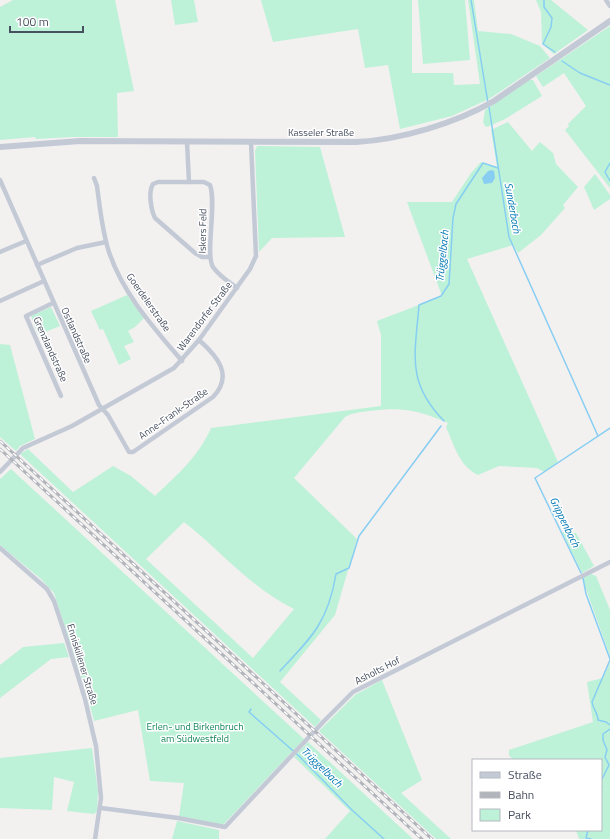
<svg xmlns="http://www.w3.org/2000/svg" width="610" height="839" viewBox="0 0 610 839" font-family="'Titillium Web',sans-serif">
  <style>
    .green { fill: #bdf2d8; fill-rule: evenodd }
    .water { fill: #87cef2 }
    .lines { fill: none; stroke-linecap: round; stroke-linejoin: round }
    .stream { stroke: #87cef2; stroke-width: 1.5 }
    .minor { stroke: #c3cad6; stroke-width: 4.5 }
    .tertiary { stroke: #c3cad6; stroke-width: 6 }
    .rail-casing { stroke: #b2b4bb; stroke-width: 3 }
    .rail { stroke: #fff; stroke-width: 1.5; stroke-dasharray: 4.5; stroke-linecap: butt }
    .labels { text-anchor: middle; stroke-width: 3; stroke-linejoin: round; paint-order: stroke }
    .street-label { font-size: 10px; fill: #47505f; stroke: #fff }
    .park-label { font-size: 10px; fill: #12865b; stroke: #fff }
    .water-label { font-size: 11px; font-style: italic; fill: #0479b5; stroke: #fff }
  </style>
  <rect width="100%" height="100%" fill="#f3f0f0"/>
  <g class="green">
    <polygon points="13,0 115,0 134,91 117,93 118,137 72,137 36,139 35,137 0,140 0,7"/>
    <polygon points="171,0 194,0 198,22 175,25"/>
    <polygon points="261,0 412,0 412,73 453,73 454,85 480,84 468,0 474,0 478,31 511,34 540,46 550,58 489,99 452,116 400,129 388,65 365,68 358,29 273,42"/>
    <polygon points="418,0 465,0 470,60 423,64"/>
    <polygon points="536,0 551,0 588,30 554,54 542,44 541,12"/>
    <polygon points="610,26 610,188 565,130 569,126 568,124 586,106 564,73 543,87 536,76"/>
    <polygon points="529,80 533,80 542,96 505,119 487,127 485,126 483,122 485,110"/>
    <path d="M508,122L532,151L540,142L553,153L556,164L578,187L563,205L565,208L541,235L518,253L513,245L467,259L558,462L544,472L537,468L499,466L478,475C459,466 454,445 446,427L448,423L446,422C415,409 401,407 369,411C361,412 351,413 345,417L294,478L357,539L335,615L280,682L321,720L315,727L20,454L28,449L73,492L113,466L131,476L155,496C177,475 199,456 211,428L381,406V335L377,321L442,296L407,202H452L471,173L481,162L497,167L491,130ZM184,522C221,551 251,588 294,609L253,658L146,559Z"/>
    <polygon points="257,146 320,147 345,237 272,238 259,252 255,151"/>
    <polygon points="595,174 610,195 610,199 594,210 584,187"/>
    <polygon points="127,295 144,318 135,327 128,331 134,342 124,346 131,359 119,365 103,329 100,330 91,311"/>
    <polygon points="51,307 60,326 38,335 31,316"/>
    <polygon points="0,344 10,345 35,439 20,446 16,451 0,437"/>
    <polygon points="11,469 304,739 223,825 179,816 184,783 150,781 138,710 94,721 88,698 54,593 41,579 0,545 0,479"/>
    <polygon points="562,532 576,533 594,566 582,573"/>
    <polygon points="591,574 596,576 610,610 610,656 582,578"/>
    <polygon points="64,643 69,657 51,659 0,698 0,665 23,647"/>
    <polygon points="610,663 610,839 579,839 576,830 601,830 601,760 513,760 509,755 509,750 593,722 587,682 603,678"/>
    <polygon points="382,680 422,780 401,793 451,839 436,839 319,731 355,695"/>
    <polygon points="308,742 413,839 325,839 350,811 294,757"/>
    <polygon points="92,748 98,791 97,811 94,814 67,811 74,782 54,777 52,810 0,808 0,758"/>
    <polygon points="177,821 219,830 219,839 172,839"/>
  </g>
  <polygon class="water" points="492,170 494,171 495,178 492,183 484,184 482,178 488,171"/>
  <g class="lines">
    <g class="stream">
      <polyline points="471,0 488,103"/>
      <polyline points="544,0 544,7 552,18 551,27 543,44 555,52"/>
      <polyline points="562,61 580,73 610,85"/>
      <polyline points="489,107 509,237 598,436"/>
      <polyline points="610,163 605,172 610,181"/>
      <path d="M444,421C406,382 415,355 419,305L441,296L449,284L453,218L456,204L483,163L498,168"/>
      <polyline points="581,573 535,478 610,428"/>
      <polyline points="583,578 586,594 610,659"/>
      <path d="M610,660L592,702C593,709 598,713 598,720L606,722L610,725"/>
      <path d="M280,671C312,637 328,622 336,574L349,568L359,536L441,426"/>
      <polyline points="251,709 249,712 299,756 352,810 384,839"/>
      <polyline points="601,781 609,765 605,757 607,750 603,740 603,734 610,729"/>
      <polyline points="601,785 602,787 601,788"/>
      <polyline points="588,830 586,838 591,839"/>
    </g>
    <g class="minor">
      <polyline points="606,0 610,6"/>
      <path d="M187,142L189,182H158L153,184C148,192 151,210 155,218L195,253L202,257H210"/>
      <path d="M94,178L97,186C100,208 102,231 109,252C123,294 154,328 182,361"/>
      <path d="M0,180L99,405L108,415L129,452H133L213,397C234,375 217,356 199,340"/>
      <path d="M189,182H204L210,185C217,204 205,254 213,267C219,276 229,282 237,288"/>
      <polyline points="0,252 26,241"/>
      <polyline points="37,265 77,248 106,242"/>
      <polyline points="0,301 44,281"/>
      <polyline points="53,303 26,316 61,396"/>
      <polyline points="0,472 23,448 72,426 174,368 199,340 250,269 256,256 251,142"/>
      <polyline points="0,548 47,589 54,601 67,640 85,699 96,746 101,798 95,839"/>
      <polyline points="101,808 178,818 225,827 324,721 353,692 610,562"/>
    </g>
    <path class="tertiary" d="M0,147L80,141L356,142C400,140 456,123 494,101L610,21"/>
    <defs>
      <g id="rail">
        <polyline points="0,441 432,839"/>
        <polyline points="0,449 422,839"/>
      </g>
    </defs>
    <use href="#rail" class="rail-casing"/>
    <use href="#rail" class="rail"/>
  </g>
  <g class="labels">
    <g class="street-label">
      <text x="321" y="136">Kasseler Straße</text>
      <text transform="translate(202 231) rotate(-89)" y="4">Iskers Feld</text>
      <text transform="translate(149 302) rotate(55)" y="4">Goerdelerstraße</text>
      <text transform="translate(204 316) rotate(-53)" y="4">Warendorfer Straße</text>
      <text transform="translate(77 335) rotate(66)" y="4">Ostlandstraße</text>
      <text transform="translate(51 349) rotate(66)" y="4">Grenzlandstraße</text>
      <text transform="translate(173 413) rotate(-35)" y="4">Anne-Frank-Straße</text>
      <text transform="translate(83 664) rotate(73)" y="4">Enniskillener Straße</text>
      <text transform="translate(377 670) rotate(-27)" y="4">Asholts Hof</text>
    </g>
    <g class="park-label">
      <text x="195" y="730">Erlen- und Birkenbruch<tspan x="195" dy="12">am Südwestfeld</tspan></text>
    </g>
    <g class="water-label">
      <text transform="translate(513 208) rotate(80)" y="4">Sunderbach</text>
      <text transform="translate(442 256) rotate(-84)" y="4">Trüggelbach</text>
      <text transform="translate(565 522) rotate(64)" y="4">Grippenbach</text>
      <text transform="translate(322 767) rotate(44)" y="4">Trüggelbach</text>
    </g>
  </g>
  <rect x="472" y="759" width="130" height="72" fill="#ffffff" stroke="#b5b9bf"/>
  <rect x="480" y="772" width="20" height="6" fill="#c3cad6" stroke="#b5b9bf"/>
  <text x="508" y="779" font-size="12" fill="#47505f">Straße</text>
  <rect x="480" y="792" width="20" height="6" fill="#b2b4bb" stroke="#b5b9bf"/>
  <text x="508" y="799" font-size="12" fill="#47505f">Bahn</text>
  <rect x="480" y="809" width="20" height="12" fill="#bdf2d8" stroke="#b5b9bf"/>
  <text x="508" y="819" font-size="12" fill="#47505f">Park</text>
  <path d="M10 26v6h73v-6" fill="none" stroke="#47505f" stroke-width="2"/>
  <text x="16" y="26" font-size="12" fill="#47505f" stroke="#ffffff" stroke-width="3" paint-order="stroke">100 m</text>
</svg>
